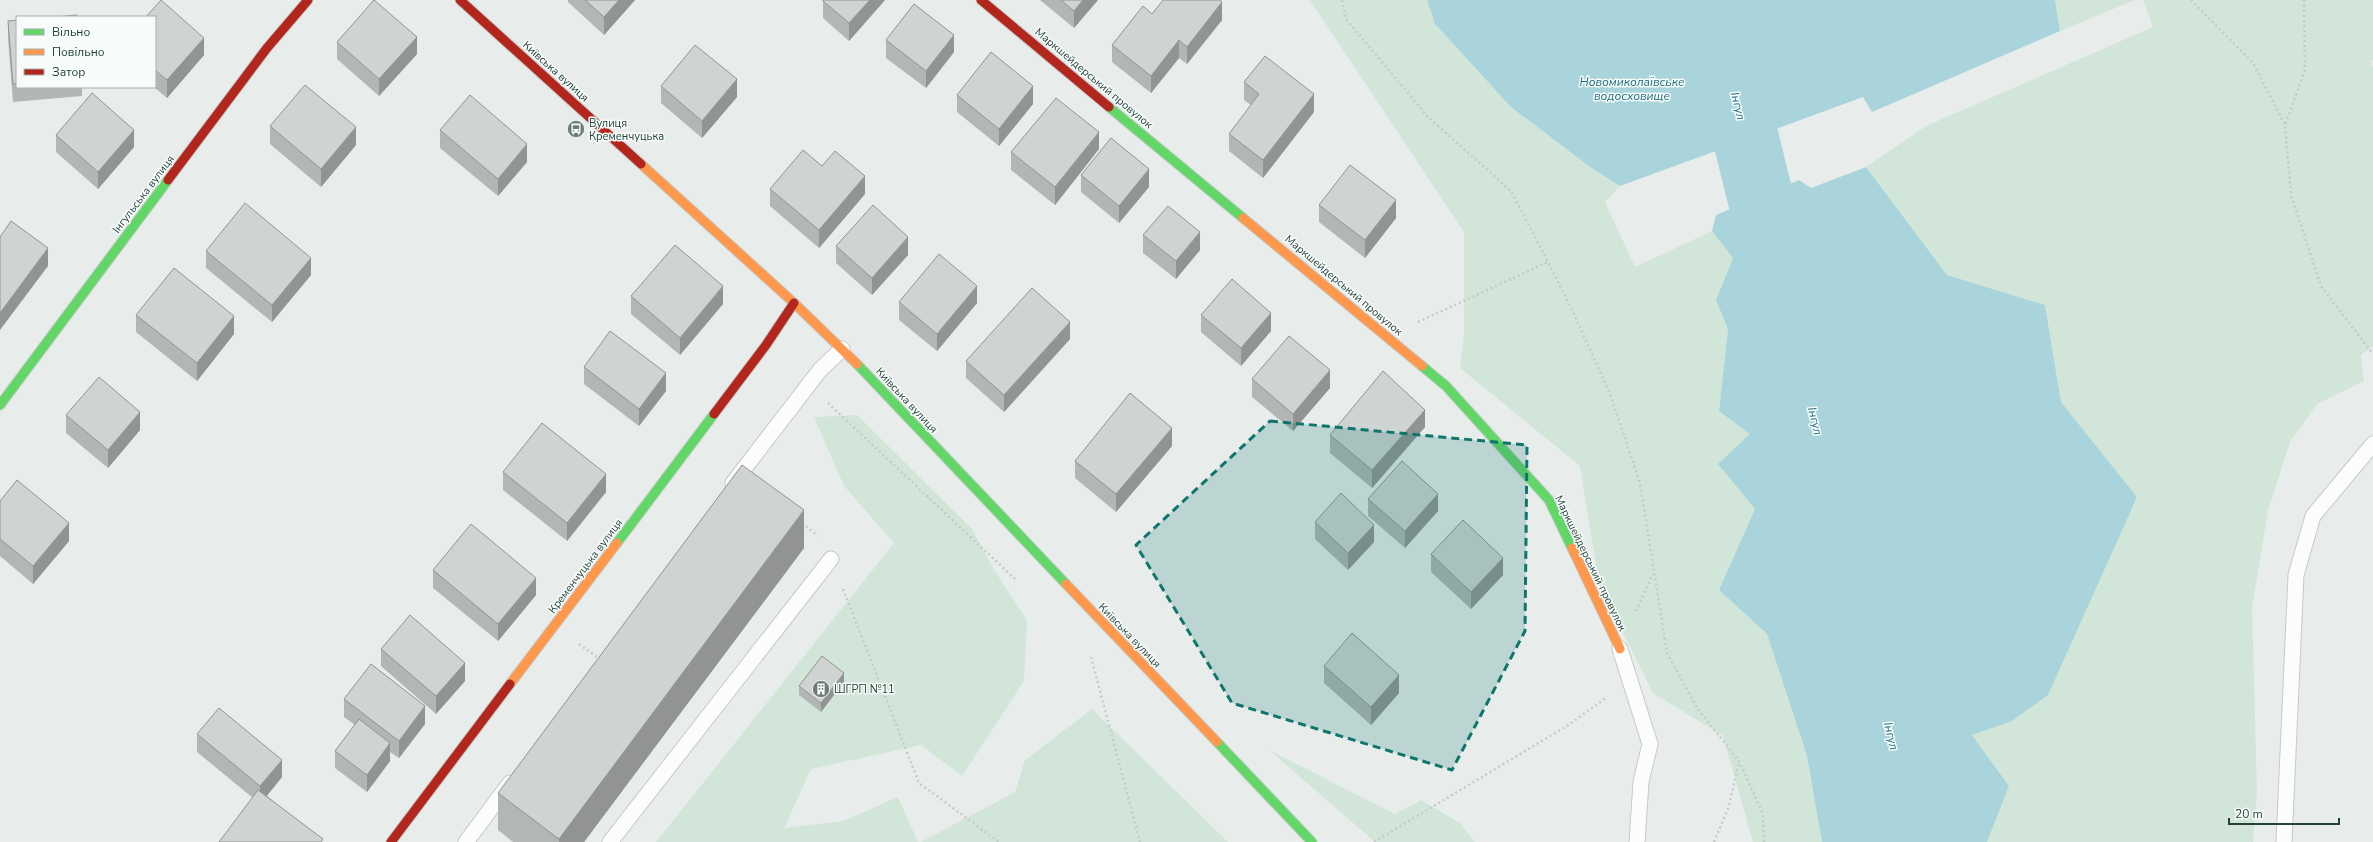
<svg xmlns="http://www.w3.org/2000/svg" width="2373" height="842" viewBox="0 0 2373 842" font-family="'Nunito Sans',sans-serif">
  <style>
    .green { fill: #d1e6d8 }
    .water { fill: #a9d4db }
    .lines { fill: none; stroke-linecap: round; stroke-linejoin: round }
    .river { stroke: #a9d4db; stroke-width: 66 }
    .lane-casing { stroke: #c5cac8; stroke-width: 17 }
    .fast-casing { stroke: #c3cbc8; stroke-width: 11 }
    .slow-casing { stroke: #c3cbc8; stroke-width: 11 }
    .jam-casing { stroke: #c3cbc8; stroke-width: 11 }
    .path { stroke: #c3ccca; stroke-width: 2.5; stroke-dasharray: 2 3; stroke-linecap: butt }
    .lane { stroke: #fcfcfc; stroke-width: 15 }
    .fast { stroke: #63d668; stroke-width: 9 }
    .slow { stroke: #ff974d; stroke-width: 9 }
    .jam { stroke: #b3261e; stroke-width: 9 }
    .wall { fill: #b2b6b5 }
    .shaded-wall { fill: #919493 }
    .building { fill: #cfd4d2; stroke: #919493 }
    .marked { fill: #0f766e; fill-opacity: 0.2; stroke: #0f766e; stroke-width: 3; stroke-dasharray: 8 5; stroke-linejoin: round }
    .labels { text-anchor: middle; stroke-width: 3; stroke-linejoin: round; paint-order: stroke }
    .street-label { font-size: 11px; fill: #24423a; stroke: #f7fbf9 }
    .poi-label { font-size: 11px; fill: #24423a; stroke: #f7fbf9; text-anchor: start }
    .water-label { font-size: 12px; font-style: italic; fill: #1c6f80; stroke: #f7fbf9 }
  </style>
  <rect width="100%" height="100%" fill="#e8edeb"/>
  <g class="green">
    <polygon points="1310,0 1427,0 1435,24 1511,107 1590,167 1620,186 1605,202 1635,267 1712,231 1733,258 1716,300 1728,329 1719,411 1751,433 1729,477 1755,509 1719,590 1767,634 1807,756 1822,842 1753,842 1723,736 1653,693 1599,584 1580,466 1460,368 1464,335 1464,232"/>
    <polygon points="2055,0 2135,0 2060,31"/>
    <polygon points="2143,0 2373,0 2373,60 2371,62 2373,68 2373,346 2361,355 2364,381 2317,404 2290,442 2268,511 2252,608 2257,792 2253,842 1987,842 2009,786 1972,735 2012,721 2095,588 2137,497 2061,402 2045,305 1947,275 1866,167 1926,126 2153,27"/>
    <polygon points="857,415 972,529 993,568 1027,620 1024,681 962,776 921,745 811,769 784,828 843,821 898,797 918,842 656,842 894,543 844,486 814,417"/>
    <polygon points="1092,709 1228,842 921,842 1015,792 1025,760"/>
    <polygon points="1269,750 1395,814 1421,800 1460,823 1475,842 1375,842"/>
  </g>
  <g class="water">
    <polygon points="1427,0 2055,0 2060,31 1872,112 1863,97 1620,186 1590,167 1511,107 1435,24"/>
    <polygon points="1866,167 1947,275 2045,305 2061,402 2137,497 2048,695 2012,721 1972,735 2009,786 1987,842 1822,842 1807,756 1767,634 1719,590 1755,509 1718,464 1750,434 1719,411 1728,329 1716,300 1733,258 1712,231 1716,215 1799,180 1811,188"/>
  </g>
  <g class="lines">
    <polyline class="river" points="1712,0 1782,286"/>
    <defs>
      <g id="lane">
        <polyline points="733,483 820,370 842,349"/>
        <polyline points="1620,649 1650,744 1641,782 1637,842"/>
        <polyline points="466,842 510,783"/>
        <polyline points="610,842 831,559"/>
        <polyline points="2284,842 2296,575 2313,516 2373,444"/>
      </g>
      <g id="fast">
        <polyline points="1109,107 1243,218"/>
        <polyline points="857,364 1066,584"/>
        <polyline points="1422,366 1446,386 1549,500 1572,548"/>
        <polyline points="0,405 168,180"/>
        <polyline points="617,543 714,414"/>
        <polyline points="1217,742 1312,842"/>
      </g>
      <g id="slow">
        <polyline points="641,164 794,303 857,364"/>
        <polyline points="1243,218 1422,366"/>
        <polyline points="1572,548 1620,649"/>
        <polyline points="1066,584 1217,742"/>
        <polyline points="510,684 617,543"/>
      </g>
      <g id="jam">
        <polyline points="460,0 641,164"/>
        <polyline points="981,0 1109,107"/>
        <polyline points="168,180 267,48 308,0"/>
        <polyline points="714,414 766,345 794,303"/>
        <polyline points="391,842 510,684"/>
      </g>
    </defs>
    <use href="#lane" class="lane-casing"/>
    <use href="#fast" class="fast-casing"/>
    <use href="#slow" class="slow-casing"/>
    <use href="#jam" class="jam-casing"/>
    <g class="path">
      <polyline points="1342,0 1346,19 1428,117 1511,191 1548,262 1574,314 1610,394 1640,483 1667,653 1697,708 1739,761 1763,814 1764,842"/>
      <polyline points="2191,0 2253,63 2285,125"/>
      <polyline points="2304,0 2305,70 2285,125 2291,195 2321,286 2373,354"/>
      <polyline points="1418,322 1548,262"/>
      <polyline points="828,403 1015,579"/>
      <polyline points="802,523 818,536"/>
      <polyline points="843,589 919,783 999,842"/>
      <polyline points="1636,611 1653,574"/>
      <polyline points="579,644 601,660"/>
      <polyline points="1091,657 1140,842"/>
      <polyline points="1374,842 1570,724 1607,697"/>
      <polyline points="1714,842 1729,806 1739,761"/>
    </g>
    <use href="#lane" class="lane"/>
    <use href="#fast" class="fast"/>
    <use href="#slow" class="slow"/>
    <use href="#jam" class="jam"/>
  </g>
  <g class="wall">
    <polygon points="568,0 635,0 604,35 568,2"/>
    <polygon points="823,0 885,0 849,41 823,18"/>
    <polygon points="1040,0 1098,0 1074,28"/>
    <polygon points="1152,14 1222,20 1187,64 1179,58 1151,93 1112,62 1112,45"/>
    <polygon points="155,17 204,55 167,98 154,87 155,87"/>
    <polygon points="17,20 17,87 82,87 82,96 13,102 8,38 8,21"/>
    <polygon points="886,40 954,52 926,88 886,58"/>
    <polygon points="337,42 417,54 379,96 337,59"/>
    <polygon points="1244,82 1314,112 1263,178 1229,151 1229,134 1251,105 1244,100"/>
    <polygon points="661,86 737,97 702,138 661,103"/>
    <polygon points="957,95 1033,104 999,146 957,112"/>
    <polygon points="270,126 356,145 321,187 270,144"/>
    <polygon points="440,130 527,162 498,196 440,148"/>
    <polygon points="56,135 134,147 98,189 56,152"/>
    <polygon points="1099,149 1055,205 1011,170 1011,152"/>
    <polygon points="822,166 865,194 819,248 770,206 770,189"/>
    <polygon points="1081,175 1149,187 1119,223 1081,192"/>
    <polygon points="1319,205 1396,218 1365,258 1319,222"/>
    <polygon points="1143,235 1200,250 1176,279 1143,253"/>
    <polygon points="836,246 908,255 872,295 836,263"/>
    <polygon points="206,251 311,275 272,322 206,268"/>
    <polygon points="631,296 723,304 680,355 631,314"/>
    <polygon points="899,302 977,303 937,351 899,320"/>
    <polygon points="136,315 234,334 197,381 136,332"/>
    <polygon points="1201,315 1271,331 1241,366 1201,332"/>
    <polygon points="1070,339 1004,412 966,378 966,361"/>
    <polygon points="584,367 666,391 639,426 584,384"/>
    <polygon points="1252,379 1330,388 1293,431 1252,397"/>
    <polygon points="66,415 140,430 108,468 66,433"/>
    <polygon points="1425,427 1372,488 1330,453 1330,435"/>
    <polygon points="1172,446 1116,512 1075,478 1075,461"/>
    <polygon points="503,472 606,492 567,541 503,490"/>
    <polygon points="1368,499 1438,511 1405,548 1368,516"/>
    <polygon points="0,501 69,541 33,584 0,556"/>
    <polygon points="1315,522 1374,542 1348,570 1315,539"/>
    <polygon points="804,548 584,842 513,842 498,830 498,793"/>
    <polygon points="1431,554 1503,575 1471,609 1431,572"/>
    <polygon points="433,570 536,595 498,641 433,588"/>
    <polygon points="381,649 465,681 436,714 381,666"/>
    <polygon points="1324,666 1399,693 1371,725 1324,683"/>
    <polygon points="844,682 821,712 799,695 799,686"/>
    <polygon points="344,699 425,724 399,758 390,752 390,761 367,792 335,768 335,751 355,725 344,717"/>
    <polygon points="197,734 282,777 267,796 323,842 253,798 197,752"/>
  </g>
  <g class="shaded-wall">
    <polygon points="619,0 635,0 604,35 604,17"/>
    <polygon points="870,0 885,0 849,41 849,23"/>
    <polygon points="1083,0 1098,0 1074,28 1074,11"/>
    <polygon points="1222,2 1222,20 1187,64 1187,47"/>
    <polygon points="954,35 954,52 926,88 926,71"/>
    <polygon points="417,37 417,54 379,96 379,79"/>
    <polygon points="204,38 204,55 167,98 167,80"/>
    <polygon points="1179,40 1179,58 1151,93 1151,76"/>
    <polygon points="737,79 737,97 702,138 702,121"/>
    <polygon points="1033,86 1033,104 999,146 999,129"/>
    <polygon points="1314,94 1314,112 1263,178 1263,160"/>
    <polygon points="356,127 356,145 321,187 321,169"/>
    <polygon points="134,130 134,147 98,189 98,172"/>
    <polygon points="1099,132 1099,149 1055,205 1055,187"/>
    <polygon points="527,144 527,162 498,196 498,179"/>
    <polygon points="1149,169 1149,187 1119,223 1119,206"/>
    <polygon points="865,176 865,194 819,248 819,230"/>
    <polygon points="1396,200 1396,218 1365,258 1365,240"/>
    <polygon points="1200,232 1200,250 1176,279 1176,261"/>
    <polygon points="908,237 908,255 872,295 872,278"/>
    <polygon points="48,248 48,266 0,330 0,313"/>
    <polygon points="311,258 311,275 272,322 272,305"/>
    <polygon points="723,286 723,304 680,355 680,338"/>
    <polygon points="977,286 977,303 937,351 937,334"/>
    <polygon points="1271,313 1271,331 1241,366 1241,348"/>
    <polygon points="234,316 234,334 197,381 197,363"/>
    <polygon points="1070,322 1070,339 1004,412 1004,395"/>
    <polygon points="1330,370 1330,388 1293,431 1293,414"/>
    <polygon points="666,373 666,391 639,426 639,409"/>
    <polygon points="1425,410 1425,427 1372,488 1372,470"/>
    <polygon points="140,412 140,430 108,468 108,450"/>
    <polygon points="1172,428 1172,446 1116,512 1116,494"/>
    <polygon points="606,474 606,492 567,541 567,523"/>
    <polygon points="1438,494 1438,511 1405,548 1405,531"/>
    <polygon points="804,510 804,548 584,842 559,842 559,839"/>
    <polygon points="69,523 69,541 33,584 33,566"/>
    <polygon points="1374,525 1374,542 1348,570 1348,553"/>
    <polygon points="1503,558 1503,575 1471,609 1471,592"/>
    <polygon points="536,578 536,595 498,641 498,624"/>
    <polygon points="465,663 465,681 436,714 436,696"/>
    <polygon points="844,673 844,682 821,712 821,703"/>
    <polygon points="1399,675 1399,693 1371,725 1371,707"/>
    <polygon points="425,706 425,724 399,758 399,741"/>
    <polygon points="390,743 390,761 367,792 367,775"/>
    <polygon points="282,760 282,777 260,804 260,786"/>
  </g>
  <g class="building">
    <polygon points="161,0 204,38 167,80 155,70 155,17 146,17"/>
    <polygon points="374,0 417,37 379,79 337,42"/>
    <polygon points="585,0 619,0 604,17"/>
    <polygon points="823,0 870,0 849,23 823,1"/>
    <polygon points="1061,0 1083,0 1074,11"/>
    <polygon points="1163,0 1220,0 1222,2 1187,47 1179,40 1151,76 1112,45 1143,6 1152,14"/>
    <polygon points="914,4 954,35 926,71 886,40"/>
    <polygon points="77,15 77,17 55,17"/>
    <polygon points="17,20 17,84 13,84 8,21"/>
    <polygon points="695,45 737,79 702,121 661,86"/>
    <polygon points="991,52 1033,86 999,129 957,95"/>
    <polygon points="1265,56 1314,94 1263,160 1229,134 1259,94 1244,82"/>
    <polygon points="305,85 356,127 321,169 270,126"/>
    <polygon points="92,93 134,130 98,172 56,135"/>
    <polygon points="470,95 527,144 498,179 440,130"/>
    <polygon points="1056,98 1099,132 1055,187 1011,152"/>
    <polygon points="1111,138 1149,169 1119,206 1081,175"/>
    <polygon points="803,150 822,166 835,151 865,176 819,230 770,189"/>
    <polygon points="1350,165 1396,200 1365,240 1319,205"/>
    <polygon points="245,203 311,258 272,305 206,251"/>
    <polygon points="873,205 908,237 872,278 836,246"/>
    <polygon points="1168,206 1200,232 1176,261 1143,235"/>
    <polygon points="11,221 48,248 0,313 0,237"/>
    <polygon points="675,245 723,286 680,338 631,296"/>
    <polygon points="939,254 977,286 937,334 899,302"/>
    <polygon points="174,268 234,316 197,363 136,315"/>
    <polygon points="1232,279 1271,313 1241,348 1201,315"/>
    <polygon points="1032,288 1070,322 1004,395 966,361"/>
    <polygon points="610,331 666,373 639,409 584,367"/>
    <polygon points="1289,336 1330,370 1293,414 1252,379"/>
    <polygon points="1383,371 1425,410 1372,470 1330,435"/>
    <polygon points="99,377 140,412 108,450 66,415"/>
    <polygon points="1130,393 1172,428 1116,494 1075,461"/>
    <polygon points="542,423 606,474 567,523 503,472"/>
    <polygon points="1402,461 1438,494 1405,531 1368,499"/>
    <polygon points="742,465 804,510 559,839 498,793"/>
    <polygon points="17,480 69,523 33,566 0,539 0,501"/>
    <polygon points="1341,493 1374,525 1348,553 1315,522"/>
    <polygon points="1463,520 1503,558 1471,592 1431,554"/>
    <polygon points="471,524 536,578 498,624 433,570"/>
    <polygon points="410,615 465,663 436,696 381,649"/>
    <polygon points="1352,633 1399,675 1371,707 1324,666"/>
    <polygon points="822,656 844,673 821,703 799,686"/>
    <polygon points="371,664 425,706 399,741 344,699"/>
    <polygon points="219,708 282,760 260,786 197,734"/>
    <polygon points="359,719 390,743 367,775 335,751"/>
    <polygon points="258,790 323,839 321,842 219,842"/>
  </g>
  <path class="marked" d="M1270,421L1527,445L1525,631L1452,770L1232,703L1136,545Z"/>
  <defs>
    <symbol id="bus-disc" viewBox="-11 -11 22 22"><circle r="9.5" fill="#697e78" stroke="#f7fbf9"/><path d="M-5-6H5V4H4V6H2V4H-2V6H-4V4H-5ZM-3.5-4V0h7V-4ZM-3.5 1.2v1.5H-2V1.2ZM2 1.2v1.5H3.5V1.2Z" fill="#fff"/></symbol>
    <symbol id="building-disc" viewBox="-11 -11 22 22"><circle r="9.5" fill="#697e78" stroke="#f7fbf9"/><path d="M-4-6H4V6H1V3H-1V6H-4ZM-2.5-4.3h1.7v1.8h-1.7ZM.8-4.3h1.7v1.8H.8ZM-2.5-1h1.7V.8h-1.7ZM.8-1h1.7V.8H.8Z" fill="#fff"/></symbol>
  </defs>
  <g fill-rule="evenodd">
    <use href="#bus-disc" x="566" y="119" width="20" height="20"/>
    <use href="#building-disc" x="811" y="679" width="20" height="20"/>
  </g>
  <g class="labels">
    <g class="street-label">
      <text transform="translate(556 71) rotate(42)" y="4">Київська вулиця</text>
      <text transform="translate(1094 78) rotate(40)" y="4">Маркшейдерський провулок</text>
      <text transform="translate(143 194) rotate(-53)" y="4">Інгульська вулиця</text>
      <text transform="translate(1344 285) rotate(40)" y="4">Маркшейдерський провулок</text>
      <text transform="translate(907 400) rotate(47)" y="4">Київська вулиця</text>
      <text transform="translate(1591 563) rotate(64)" y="4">Маркшейдерський провулок</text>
      <text transform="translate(585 566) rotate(-53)" y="4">Кременчуцька вулиця</text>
      <text transform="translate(1130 635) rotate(46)" y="4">Київська вулиця</text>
    </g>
    <g class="poi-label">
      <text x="589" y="127">Вулиця<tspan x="589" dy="13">Кременчуцька</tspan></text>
      <text x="834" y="693">ШГРП №11</text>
    </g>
    <g class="water-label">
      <text x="1632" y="86">Новомиколаївське<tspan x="1632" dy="14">водосховище</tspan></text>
      <text transform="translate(1738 106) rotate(76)" y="4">Інгул</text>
      <text transform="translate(1815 421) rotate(76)" y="4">Інгул</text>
      <text transform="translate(1891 736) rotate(76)" y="4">Інгул</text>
    </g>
  </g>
  <rect x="16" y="16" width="140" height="72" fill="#f7fbf9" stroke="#a3b1ad"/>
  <rect x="24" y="29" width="20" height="6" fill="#63d668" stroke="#a3b1ad"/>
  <text x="52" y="36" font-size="12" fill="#24423a">Вільно</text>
  <rect x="24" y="49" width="20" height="6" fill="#ff974d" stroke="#a3b1ad"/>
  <text x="52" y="56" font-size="12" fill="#24423a">Повільно</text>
  <rect x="24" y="69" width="20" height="6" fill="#b3261e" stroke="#a3b1ad"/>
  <text x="52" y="76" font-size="12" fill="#24423a">Затор</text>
  <path d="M2229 818v6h110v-6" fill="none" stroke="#24423a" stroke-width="2"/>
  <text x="2235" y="818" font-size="12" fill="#24423a" stroke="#f7fbf9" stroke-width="3" paint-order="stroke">20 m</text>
</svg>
